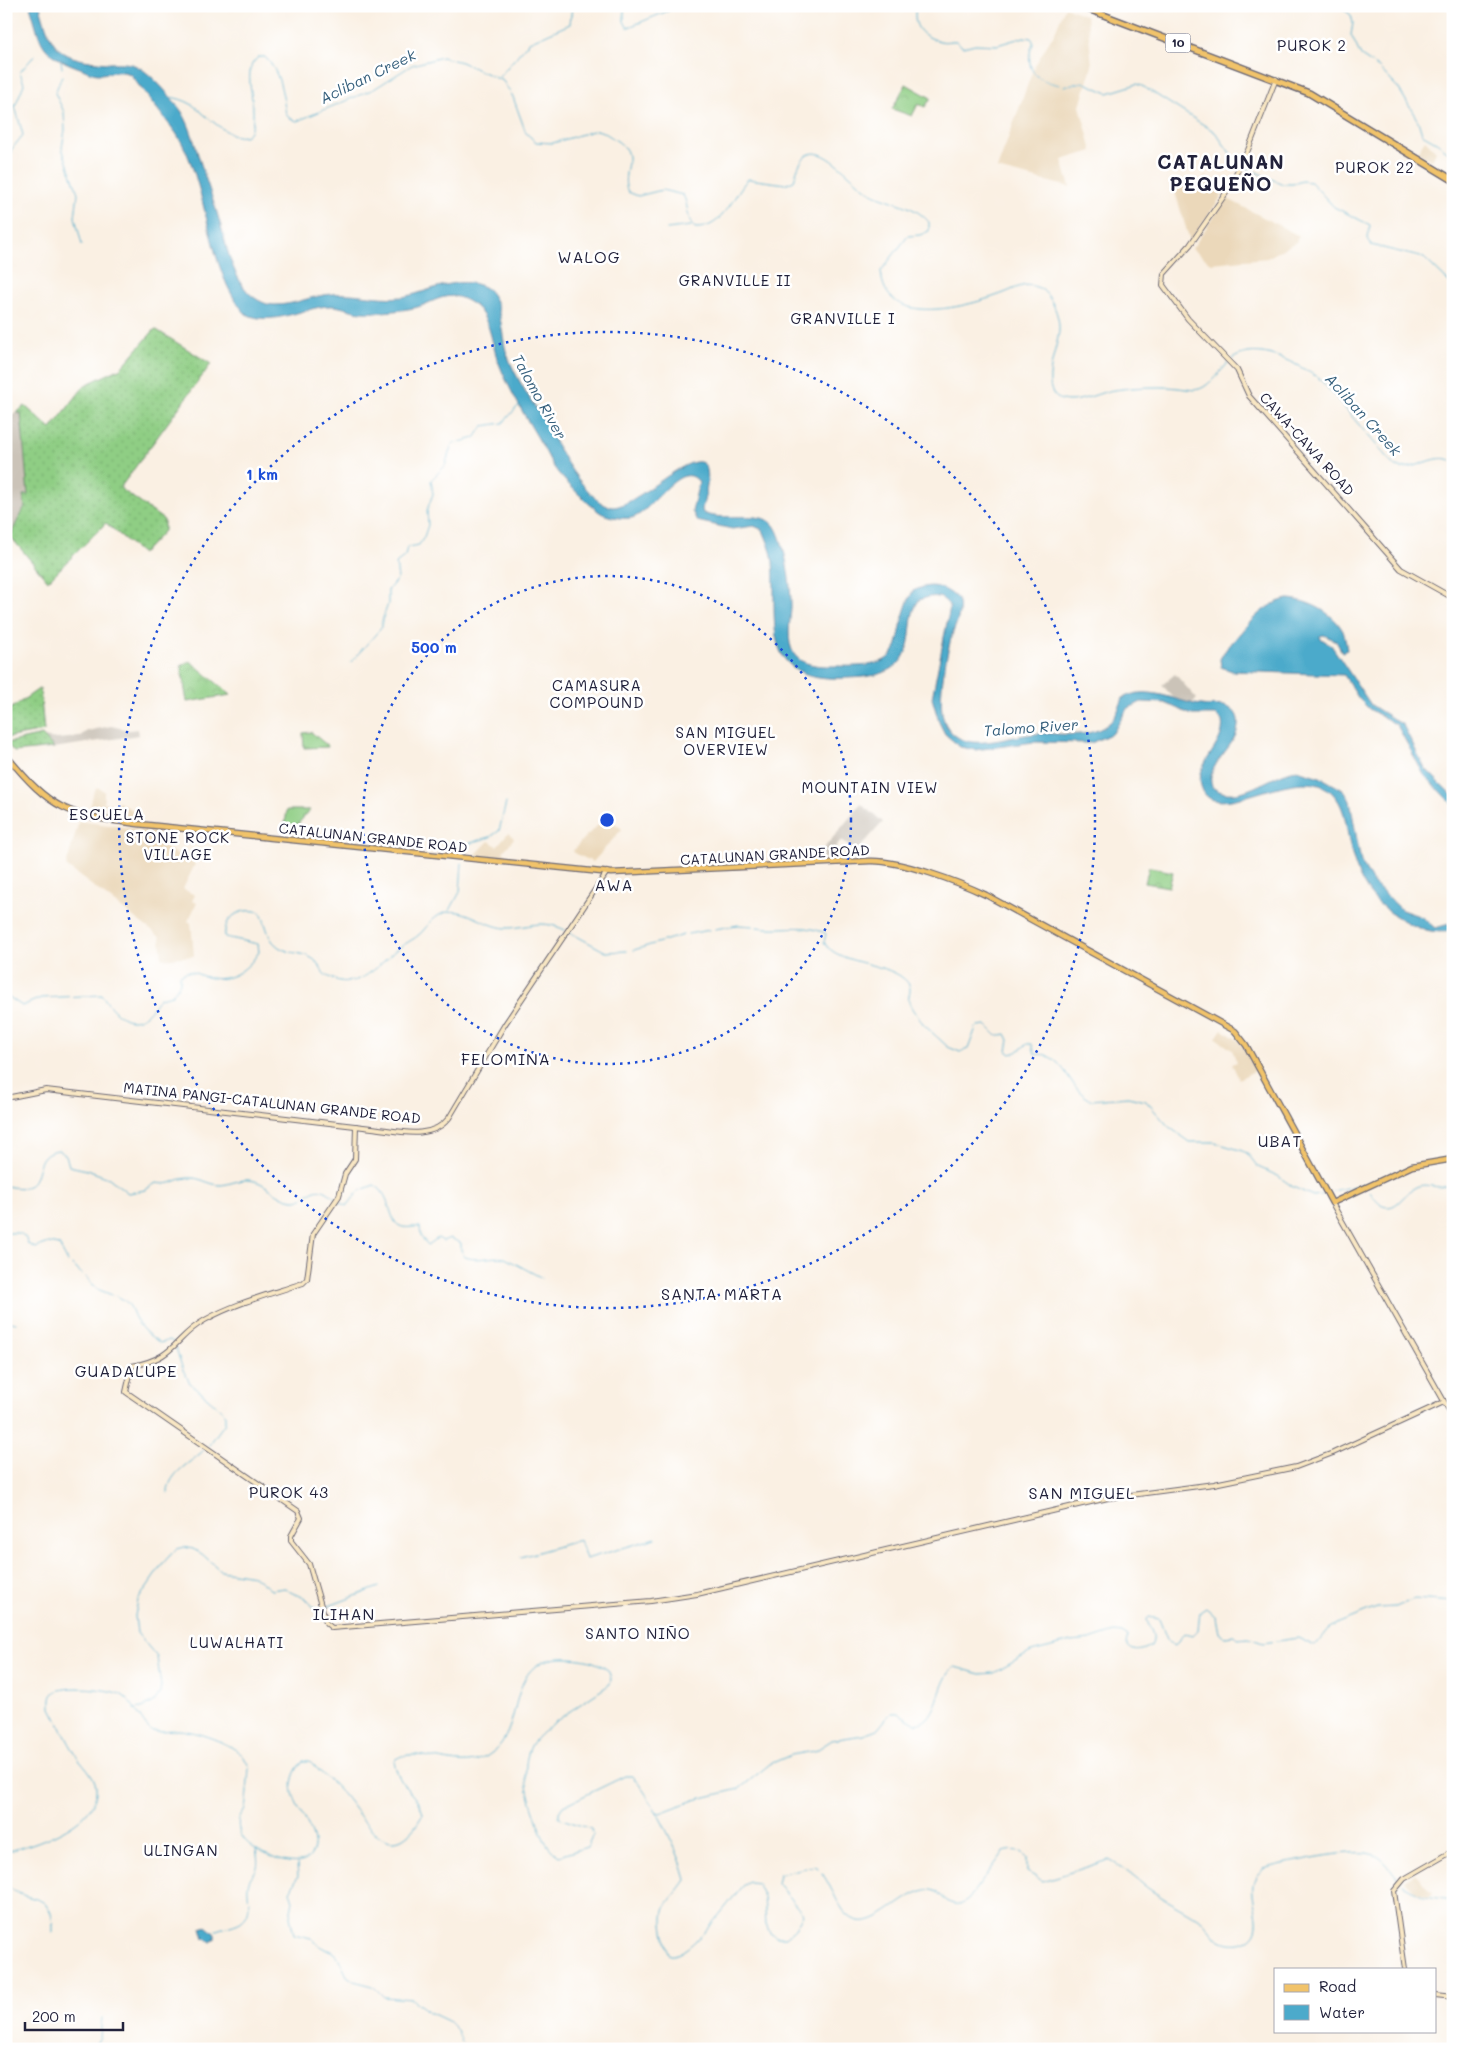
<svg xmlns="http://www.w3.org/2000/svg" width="1459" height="2055" viewBox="0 0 1459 2055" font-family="Mali,sans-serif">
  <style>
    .built { fill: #ebd8ba }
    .industrial { fill: #cbc3b8 }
    .grass { fill: url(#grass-dots); stroke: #587860 }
    .park { fill: url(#park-crowns); stroke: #587860 }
    .water { fill: #4caacb; stroke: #376683 }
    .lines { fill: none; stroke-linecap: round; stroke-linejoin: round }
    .stream { stroke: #4caacb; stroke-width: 1 }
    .secondary-casing { stroke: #6e6a76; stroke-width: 6 }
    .primary-casing { stroke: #6e6a76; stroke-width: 7 }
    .highway-casing { stroke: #6e6a76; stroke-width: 8 }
    .secondary { stroke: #f9e7c3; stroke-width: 4 }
    .primary { stroke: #f1c36a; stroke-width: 4.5 }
    .highway { stroke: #f1c36a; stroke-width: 5 }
    .ring { fill: none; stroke: #1d4ed8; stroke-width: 2.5; stroke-dasharray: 2.5 5 }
    .labels { text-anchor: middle; stroke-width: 5; stroke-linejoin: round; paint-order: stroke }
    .shield { fill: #fff; stroke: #646476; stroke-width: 1 }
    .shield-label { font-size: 12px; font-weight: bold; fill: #22223b }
    .street-label { font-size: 14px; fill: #22223b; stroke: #fff }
    .neighbourhood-label { font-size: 15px; letter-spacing: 1px; fill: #22223b; stroke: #fff }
    .water-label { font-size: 15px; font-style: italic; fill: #355f7c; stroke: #fff }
    .quarter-label { font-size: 16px; letter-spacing: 1px; fill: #22223b; stroke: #fff }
    .district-label { font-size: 19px; font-weight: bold; letter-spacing: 1px; fill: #22223b; stroke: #fff }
    .centre { fill: #1d4ed8; stroke: #fff; stroke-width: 2.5 }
    .ring-label { font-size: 15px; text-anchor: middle; font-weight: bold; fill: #1d4ed8; stroke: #fff; stroke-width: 5; stroke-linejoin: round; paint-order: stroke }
  </style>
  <defs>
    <pattern id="grass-dots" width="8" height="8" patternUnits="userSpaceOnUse" patternTransform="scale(1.25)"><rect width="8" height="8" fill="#8fce84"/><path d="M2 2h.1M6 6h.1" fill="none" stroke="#7bb173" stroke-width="1.8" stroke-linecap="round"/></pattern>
    <pattern id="park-crowns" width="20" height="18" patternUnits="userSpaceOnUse" patternTransform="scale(1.25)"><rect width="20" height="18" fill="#8fce84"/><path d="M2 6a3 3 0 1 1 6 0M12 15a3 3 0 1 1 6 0" fill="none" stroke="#7bb173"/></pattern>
  </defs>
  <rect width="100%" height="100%" fill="#fff"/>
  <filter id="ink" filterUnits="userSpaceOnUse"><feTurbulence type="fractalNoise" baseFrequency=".02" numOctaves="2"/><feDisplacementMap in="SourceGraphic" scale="10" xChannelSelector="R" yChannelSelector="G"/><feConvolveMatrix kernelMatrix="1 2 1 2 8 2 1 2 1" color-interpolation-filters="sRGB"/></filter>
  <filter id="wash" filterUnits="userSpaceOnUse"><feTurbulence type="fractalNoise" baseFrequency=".0096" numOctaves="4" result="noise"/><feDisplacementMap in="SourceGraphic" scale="20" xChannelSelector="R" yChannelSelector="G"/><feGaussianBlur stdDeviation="1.12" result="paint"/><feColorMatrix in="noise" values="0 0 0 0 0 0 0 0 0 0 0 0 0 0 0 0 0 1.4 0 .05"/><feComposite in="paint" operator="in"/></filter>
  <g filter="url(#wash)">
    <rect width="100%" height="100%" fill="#faf0e3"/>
    <g class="built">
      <polygon points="1065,7 1087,16 1092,66 1080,106 1092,151 1062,160 1070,187 997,169 1034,67 1055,32"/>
      <polygon points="1425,140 1436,151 1432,161 1417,152"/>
      <polygon points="1206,176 1224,193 1190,241 1175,192 1189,182 1192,184 1201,181"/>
      <polygon points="1226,198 1299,236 1296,242 1267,258 1211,263 1192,249"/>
      <polygon points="97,787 104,791 104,802 116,805 119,802 137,813 136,820 89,813 93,794"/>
      <polygon points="607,817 622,829 593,862 572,852 584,838"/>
      <polygon points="79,821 158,832 157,838 162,840 162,846 195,864 183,889 195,895 192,901 197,903 188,921 191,923 194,956 162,959 160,937 66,866"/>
      <polygon points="508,833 514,838 503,852 508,855 505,858 474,856 489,841 497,846"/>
      <polygon points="1222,1029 1239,1041 1256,1070 1239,1079 1232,1064 1237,1062 1232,1050 1216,1038"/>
      <polygon points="1416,1873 1433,1892 1429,1896 1415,1891 1404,1880"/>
    </g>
    <g class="industrial">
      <polygon points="21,413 29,495 13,531 6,527 6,414"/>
      <polygon points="1175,674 1197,699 1191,704 1173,697 1162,685"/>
      <polygon points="111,726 129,730 138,729 139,735 54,748 43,737 57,739 79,737 87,731"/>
      <polygon points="861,804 883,822 856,852 841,840 828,858 815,859"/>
    </g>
    <g class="grass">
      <polygon points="155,329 211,364 120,488 164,520 164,531 142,554 106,523 48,581 10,536 25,506 23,495 28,495 21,413 16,413 25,406 51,429 85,385 121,368"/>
      <polygon points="40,688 44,731 6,738 6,712"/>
      <polygon points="42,735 54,748 14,752 6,743"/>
    </g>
    <g class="park">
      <polygon points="906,84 931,98 925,107 918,104 912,116 892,109"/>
      <polygon points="190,661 231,695 187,702 181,666"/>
      <polygon points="311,732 328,746 328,747 304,748 303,733"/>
      <polygon points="287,810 310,810 297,825 285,824"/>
      <polygon points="1149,867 1173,872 1169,887 1145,883"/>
    </g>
    <g class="water">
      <path d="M30,6H40C52,52 60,59 108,63C116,63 126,62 134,65C149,70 173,99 182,112C191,127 195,145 200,161C207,183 215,205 221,226C226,245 230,264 240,281C246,292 255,300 267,304C286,308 305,298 324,295C350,290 376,300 402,297C428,293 457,274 484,287C502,295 501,338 507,354C516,379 532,401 545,423C557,445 567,467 584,486C591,494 601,506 612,507C641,509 731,403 702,509L703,513C721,522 761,510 773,524C785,537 792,591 791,609C790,623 786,641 794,654C803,667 823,666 837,666C918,669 887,639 913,591C928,584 938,584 952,594C955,597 958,598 959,603C961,615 956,624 952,635C946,656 935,706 946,725C964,757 1008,735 1035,734C1056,732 1083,739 1102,728C1115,721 1118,711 1123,698C1148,684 1176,702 1201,705C1211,707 1223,703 1231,709C1237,713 1239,719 1238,726C1237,747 1204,765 1212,787C1238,807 1271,773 1297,770L1320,777L1345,791L1350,801L1361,862L1373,883L1402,910L1422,917L1435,928L1453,923V931C1431,934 1418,929 1399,918C1362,897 1354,869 1347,830C1345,818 1343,805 1334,795C1303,757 1219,825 1203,791C1190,765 1227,746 1222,721L1216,715H1192L1165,703L1141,702L1127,709L1113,733L1091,743L1034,742L975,750L960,747L945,734L939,722L932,698L950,607C942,594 933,595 919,600C907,616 914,641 903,658C891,676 867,677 848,678C757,683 778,625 773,562C772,551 767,540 763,530L754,526L732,529L697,521L692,511L699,482C680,456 649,518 630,518C622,519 608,517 601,513C591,507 567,483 559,474C552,466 547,454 542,445C526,418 509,390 498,361C492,345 491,325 480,311C476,305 465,299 458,297C442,293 429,305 414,308C398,311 378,313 361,312C350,311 340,305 328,306C303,308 271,327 246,314C206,273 209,181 176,133L130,74C119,69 109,74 99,74C91,74 84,69 77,67C37,52 42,43 30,6Z"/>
      <path d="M1288,599C1308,600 1333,612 1343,631C1345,636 1346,644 1347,650L1342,652L1336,641L1324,635L1320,636V638L1331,645L1371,705L1403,725L1424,767L1453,796V805L1424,775L1397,725L1369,709L1359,699L1344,675L1232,671L1221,667L1220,659L1224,652C1242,632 1261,603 1288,599Z"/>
      <polygon points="206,1926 215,1934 215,1939 211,1942 204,1939 201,1928"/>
    </g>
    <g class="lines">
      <g class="stream">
        <polyline points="624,6 624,21 627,27 629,27 680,6"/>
        <path d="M916,6C912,26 920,36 940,41C946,43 951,40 956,41L963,47L975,44L997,45L1024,37L1031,38C1036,43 1031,46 1030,53C1027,76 1042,81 1060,85"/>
        <polyline points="1339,6 1351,15 1353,23 1351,35 1361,56 1379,68 1399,89 1418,121 1422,134 1438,143 1453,157"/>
        <polyline points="61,61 62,68"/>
        <polyline points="62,76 55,93 64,112 65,130 62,148 78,193 75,217 82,245"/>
        <polyline points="499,77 529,42 570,24 572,6"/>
        <polyline points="1064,86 1083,82 1108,93 1137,84 1144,87 1215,132 1238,164"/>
        <path d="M169,97C177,98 184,100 191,104C202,110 245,158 252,125C256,108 248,88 250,71L252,64L258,57H265C281,73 282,93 286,114L289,118L297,121L374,89L412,65L442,57L461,62L503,81L513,97L526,133L536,142L553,143L596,130C603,131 608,135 614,139C642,155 618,172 628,192L638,196L662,190L683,195C689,205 686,220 695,228C724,229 732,196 748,179L786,184L794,181C808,117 849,182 874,194C893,203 915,205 929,222V231L920,235L908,236L881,271C884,331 969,306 1004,293C1015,289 1024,282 1036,287C1041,288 1045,292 1048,296C1055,305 1060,320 1059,331C1058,347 1039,389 1059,399C1076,406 1098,392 1114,390C1128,388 1142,387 1156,387C1202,386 1193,403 1228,363"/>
        <polyline points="1242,166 1283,184 1293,184 1302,181 1311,182 1334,207 1370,225 1368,238 1371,245 1424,258 1453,286"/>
        <polyline points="6,173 10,166 11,150 23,135 15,106 24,84 20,72 35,55"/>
        <polyline points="667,229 691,226"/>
        <path d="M1232,359C1259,341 1297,364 1320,379L1395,467C1415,473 1435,451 1453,461"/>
        <polyline points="382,621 388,604 388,590 398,578 396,563 405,556 407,547 419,545 424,537 428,525 427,510 433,494 431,480 445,466 452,444 475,438 483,426 503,423 519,405"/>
        <polyline points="351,662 382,627 382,622"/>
        <polyline points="463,856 470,843 490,837 499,831 506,803"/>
        <polyline points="449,912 460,892 462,863"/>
        <path d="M757,927C781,931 798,923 823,932L826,934L824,942C837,966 891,961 908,983C913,990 907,996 909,1002C910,1006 913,1010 915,1013"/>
        <polyline points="715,929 738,925 753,926"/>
        <polyline points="569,932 606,952 627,951"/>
        <polyline points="688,934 710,930"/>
        <polyline points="634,950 683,935"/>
        <path d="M6,995L22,1006L41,998L102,995C113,1012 130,1032 150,1011C154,1007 155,1002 160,998L172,995L180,983V975C191,968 195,974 206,977C230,983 246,971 259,952L258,944L225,937C223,916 242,907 260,912C266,921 267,936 274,943C285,955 302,951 313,959C320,963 321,973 327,976C356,993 376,968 396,950C403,944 414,940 421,933C429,924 435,915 447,912C467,908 486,927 506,928C530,928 540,918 565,930"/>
        <polyline points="917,1015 924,1025"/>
        <polyline points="925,1026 948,1047 960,1052 968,1049 976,1028"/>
        <path d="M978,1026L986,1025L997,1036L1006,1034L1009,1040L1007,1051L1011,1054L1017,1052L1027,1044H1032L1035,1054C1039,1055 1043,1054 1046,1055C1068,1064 1070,1090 1091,1100L1128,1097L1146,1101L1169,1127L1190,1142H1213L1240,1150L1247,1153L1258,1167L1278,1176L1293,1187L1313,1196L1322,1195"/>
        <path d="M6,1186C53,1197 24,1154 58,1150L66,1155L69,1166L87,1170L109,1178L128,1193L145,1190L156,1183C175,1186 172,1179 189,1178C199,1177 208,1184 219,1185C229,1185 239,1179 249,1180C266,1181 277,1199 294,1200C309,1201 313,1177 335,1198"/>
        <polyline points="1447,1187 1453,1191"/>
        <polyline points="1333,1191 1363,1184"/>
        <path d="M1370,1192C1375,1199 1379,1206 1388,1207C1399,1207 1405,1192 1416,1187C1429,1181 1440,1193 1453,1182"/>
        <path d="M338,1202L347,1206L359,1191L374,1185C392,1194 388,1221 400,1226C406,1229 414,1226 420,1227L421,1237L428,1245L438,1238L443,1241L450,1238L461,1243V1250L465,1257C479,1262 491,1255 505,1258L542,1278"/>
        <path d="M6,1233C18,1233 24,1231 28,1244L35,1248L49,1243L59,1245L68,1262"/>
        <polyline points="72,1265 82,1274"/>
        <polyline points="86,1277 97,1289 112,1295"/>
        <path d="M116,1296C136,1304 129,1313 141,1327C146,1334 154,1338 160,1343L170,1340L174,1343"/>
        <polyline points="6,1321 16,1323"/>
        <polyline points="176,1348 183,1370 190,1383 225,1413 225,1423 209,1445"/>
        <path d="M168,1493C168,1472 192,1463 205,1449"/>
        <polyline points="521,1557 580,1540 586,1559 656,1538"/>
        <polyline points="324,1608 379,1587"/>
        <path d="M134,1709L142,1708L154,1702L160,1693L161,1686L157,1657L137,1633L135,1616L138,1600L164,1562L176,1549L184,1547L193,1549L202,1554L221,1571L254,1576L271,1590L285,1588C292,1594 296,1594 304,1598C312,1602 311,1609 321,1610"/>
        <polyline points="6,1759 9,1761 10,1780 6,1797"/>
        <path d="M655,1811L660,1813L694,1800L739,1789L770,1764L791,1755L815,1751L832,1740L863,1735L877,1730L891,1713H898L916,1724C941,1720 936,1681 955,1667L980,1674L994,1673L1031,1652L1071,1642L1090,1640L1114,1632L1122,1633L1128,1637L1126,1644C1134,1654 1141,1651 1151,1646C1157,1635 1149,1630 1147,1619L1149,1617L1159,1619L1168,1642L1175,1646L1184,1633L1193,1635L1198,1630L1200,1612L1206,1608L1216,1617L1219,1633L1225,1637L1234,1636L1237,1639L1249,1638L1263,1643L1298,1638L1315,1646L1329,1629L1339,1623L1377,1608L1396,1607L1414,1599L1453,1602"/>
        <path d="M6,1852C34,1844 99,1825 96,1787C95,1775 82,1764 76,1755C67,1740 59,1723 51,1708C51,1702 50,1697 54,1693C63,1684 112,1689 122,1695C135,1703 140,1721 151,1731C160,1732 168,1730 177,1730C193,1730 234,1744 244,1757C245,1759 248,1764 249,1767C249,1770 246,1805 245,1808C244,1812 240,1815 239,1819C235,1835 250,1847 263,1853C271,1856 279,1861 288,1862C297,1863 306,1863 311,1855C328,1829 269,1797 303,1761H310C320,1773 333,1782 343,1794C368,1825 392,1871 423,1814C418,1793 398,1789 394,1760C420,1742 461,1779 493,1752C528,1724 502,1654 570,1658C585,1659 597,1661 609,1671L611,1678L610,1684C591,1698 540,1728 531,1746C521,1767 527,1791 534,1811C540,1829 543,1846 559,1856L587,1847L593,1834L591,1829L559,1818V1812L563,1806L625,1776H632C649,1793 682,1856 686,1880C670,1904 658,1903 665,1936C666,1943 666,1949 670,1955C688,1959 731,1900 742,1886L749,1882L757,1883L764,1897L766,1924L770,1933L776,1937H786L795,1929L803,1914L777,1883L779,1874L814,1866L818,1868"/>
        <polyline points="297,1864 298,1876 290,1891 293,1901 290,1917 294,1934 311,1938 321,1947 332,1951 337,1955 347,1976 354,1981 373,1986 384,1997 412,1999 429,2012 448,2021 457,2030 462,2042"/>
        <path d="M822,1873C830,1884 835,1899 843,1910C868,1943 899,1894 926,1890C937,1888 941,1898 949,1902C953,1904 957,1904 960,1905L968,1900L1004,1852C1014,1849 1020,1850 1027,1858V1872L1043,1881L1109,1860C1128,1870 1136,1880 1152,1891C1168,1902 1186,1910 1202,1921C1209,1927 1212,1935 1221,1940C1228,1944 1239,1945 1247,1940C1274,1925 1235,1886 1264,1869C1283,1863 1354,1848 1372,1854C1384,1857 1392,1872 1400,1881"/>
        <path d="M6,1884C27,1908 54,1885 53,1933"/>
        <polyline points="1402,1884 1424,1896 1453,1900"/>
        <path d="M214,1931C222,1927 237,1926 243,1920C253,1911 247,1898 248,1886C250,1870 262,1876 256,1850"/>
        <polyline points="93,2049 100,2037 102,2018"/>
      </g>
    </g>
  </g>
  <g filter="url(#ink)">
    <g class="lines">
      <defs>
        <g id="secondary">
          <polyline points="1276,79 1248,150 1226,193 1190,245 1164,274 1163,285 1188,319 1237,370 1249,396 1401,569 1453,598"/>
          <path d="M6,1098L46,1090L372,1128C398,1131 431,1141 449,1118L505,1024L607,872"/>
          <path d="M356,1126L355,1159L345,1174L339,1196L313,1234L307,1279L303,1283C271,1294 235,1303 205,1320C174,1337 177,1358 132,1366L126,1392L298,1511L301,1518L291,1536V1541L309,1564L326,1623L332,1628L651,1601L697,1594L1108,1498L1214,1484L1296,1467L1333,1453L1444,1402"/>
          <polyline points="1332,1203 1453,1417"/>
          <polyline points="1405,1969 1394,1891 1404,1879 1453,1851"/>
          <polyline points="1435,1995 1453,1997"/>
        </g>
        <path id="primary" d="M6,755C52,811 67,815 138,824L611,873L870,861C900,860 959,882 986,895L1235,1031L1246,1045L1332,1203L1412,1166L1453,1159"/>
        <polyline id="highway" points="1080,6 1309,93 1453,180"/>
      </defs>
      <use href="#secondary" class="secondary-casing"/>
      <use href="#primary" class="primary-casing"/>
      <use href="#highway" class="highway-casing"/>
      <use href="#secondary" class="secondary"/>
      <use href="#primary" class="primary"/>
      <use href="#highway" class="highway"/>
    </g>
  </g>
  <g class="ring">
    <circle cx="607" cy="820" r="244"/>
    <circle cx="607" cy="820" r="488"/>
  </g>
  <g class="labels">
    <rect class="shield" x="1165.5" y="33.5" width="25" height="19" rx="4"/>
    <g class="shield-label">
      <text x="1178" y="47">10</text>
    </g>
    <g class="street-label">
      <text transform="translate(1307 444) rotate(48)" y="5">CAWA-CAWA ROAD</text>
      <text transform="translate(373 838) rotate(6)" y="5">CATALUNAN GRANDE ROAD</text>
      <text transform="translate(775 855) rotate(-3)" y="5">CATALUNAN GRANDE ROAD</text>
      <text transform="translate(272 1103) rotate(6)" y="5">MATINA PANGI-CATALUNAN GRANDE ROAD</text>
    </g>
    <g class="neighbourhood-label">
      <text x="1312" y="51">PUROK 2</text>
      <text x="1375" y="173">PUROK 22</text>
      <text x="735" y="286">GRANVILLE II</text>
      <text x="843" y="324">GRANVILLE I</text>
      <text x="597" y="691">CAMASURA<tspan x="597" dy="17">COMPOUND</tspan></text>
      <text x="726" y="738">SAN MIGUEL<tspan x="726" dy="17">OVERVIEW</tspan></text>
      <text x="870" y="793">MOUNTAIN VIEW</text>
      <text x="178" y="843">STONE ROCK<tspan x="178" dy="17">VILLAGE</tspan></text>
      <text x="289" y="1498">PUROK 43</text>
      <text x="638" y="1639">SANTO NIÑO</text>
      <text x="237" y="1648">LUWALHATI</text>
      <text x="181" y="1856">ULINGAN</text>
    </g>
    <g class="water-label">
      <text transform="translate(368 77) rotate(-26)" y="5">Acliban Creek</text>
      <text transform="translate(539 397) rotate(61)" y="5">Talomo River</text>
      <text transform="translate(1363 415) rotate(48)" y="5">Acliban Creek</text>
      <text transform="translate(1031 728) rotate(-4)" y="5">Talomo River</text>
    </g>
    <g class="quarter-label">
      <text x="589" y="263">WALOG</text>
      <text x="107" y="820">ESCUELA</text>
      <text x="614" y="891">AWA</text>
      <text x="506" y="1065">FELOMINA</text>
      <text x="1280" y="1147">UBAT</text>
      <text x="722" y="1300">SANTA MARTA</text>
      <text x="126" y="1377">GUADALUPE</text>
      <text x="1082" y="1499">SAN MIGUEL</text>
      <text x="344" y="1620">ILIHAN</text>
    </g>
    <g class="district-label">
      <text x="1221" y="169">CATALUNAN<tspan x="1221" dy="22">PEQUEÑO</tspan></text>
    </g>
  </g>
  <circle cx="607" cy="820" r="8" class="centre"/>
  <g class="ring-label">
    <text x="262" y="480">1 km</text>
    <text x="434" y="653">500 m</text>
  </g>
  <rect width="1459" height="2055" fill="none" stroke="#fff" stroke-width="25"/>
  <rect x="1274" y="1968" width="162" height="65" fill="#ffffff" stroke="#a7a7b1"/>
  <rect x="1284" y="1984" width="25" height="8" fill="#f1c36a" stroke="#a7a7b1"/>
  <text x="1319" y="1992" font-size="15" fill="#22223b">Road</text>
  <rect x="1284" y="2005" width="25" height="15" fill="#4caacb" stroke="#a7a7b1"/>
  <text x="1319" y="2018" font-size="15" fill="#22223b">Water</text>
  <path d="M25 2022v8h98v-8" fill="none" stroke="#22223b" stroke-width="2.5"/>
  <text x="32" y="2022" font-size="15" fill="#22223b" stroke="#ffffff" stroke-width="4" paint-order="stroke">200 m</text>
</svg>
